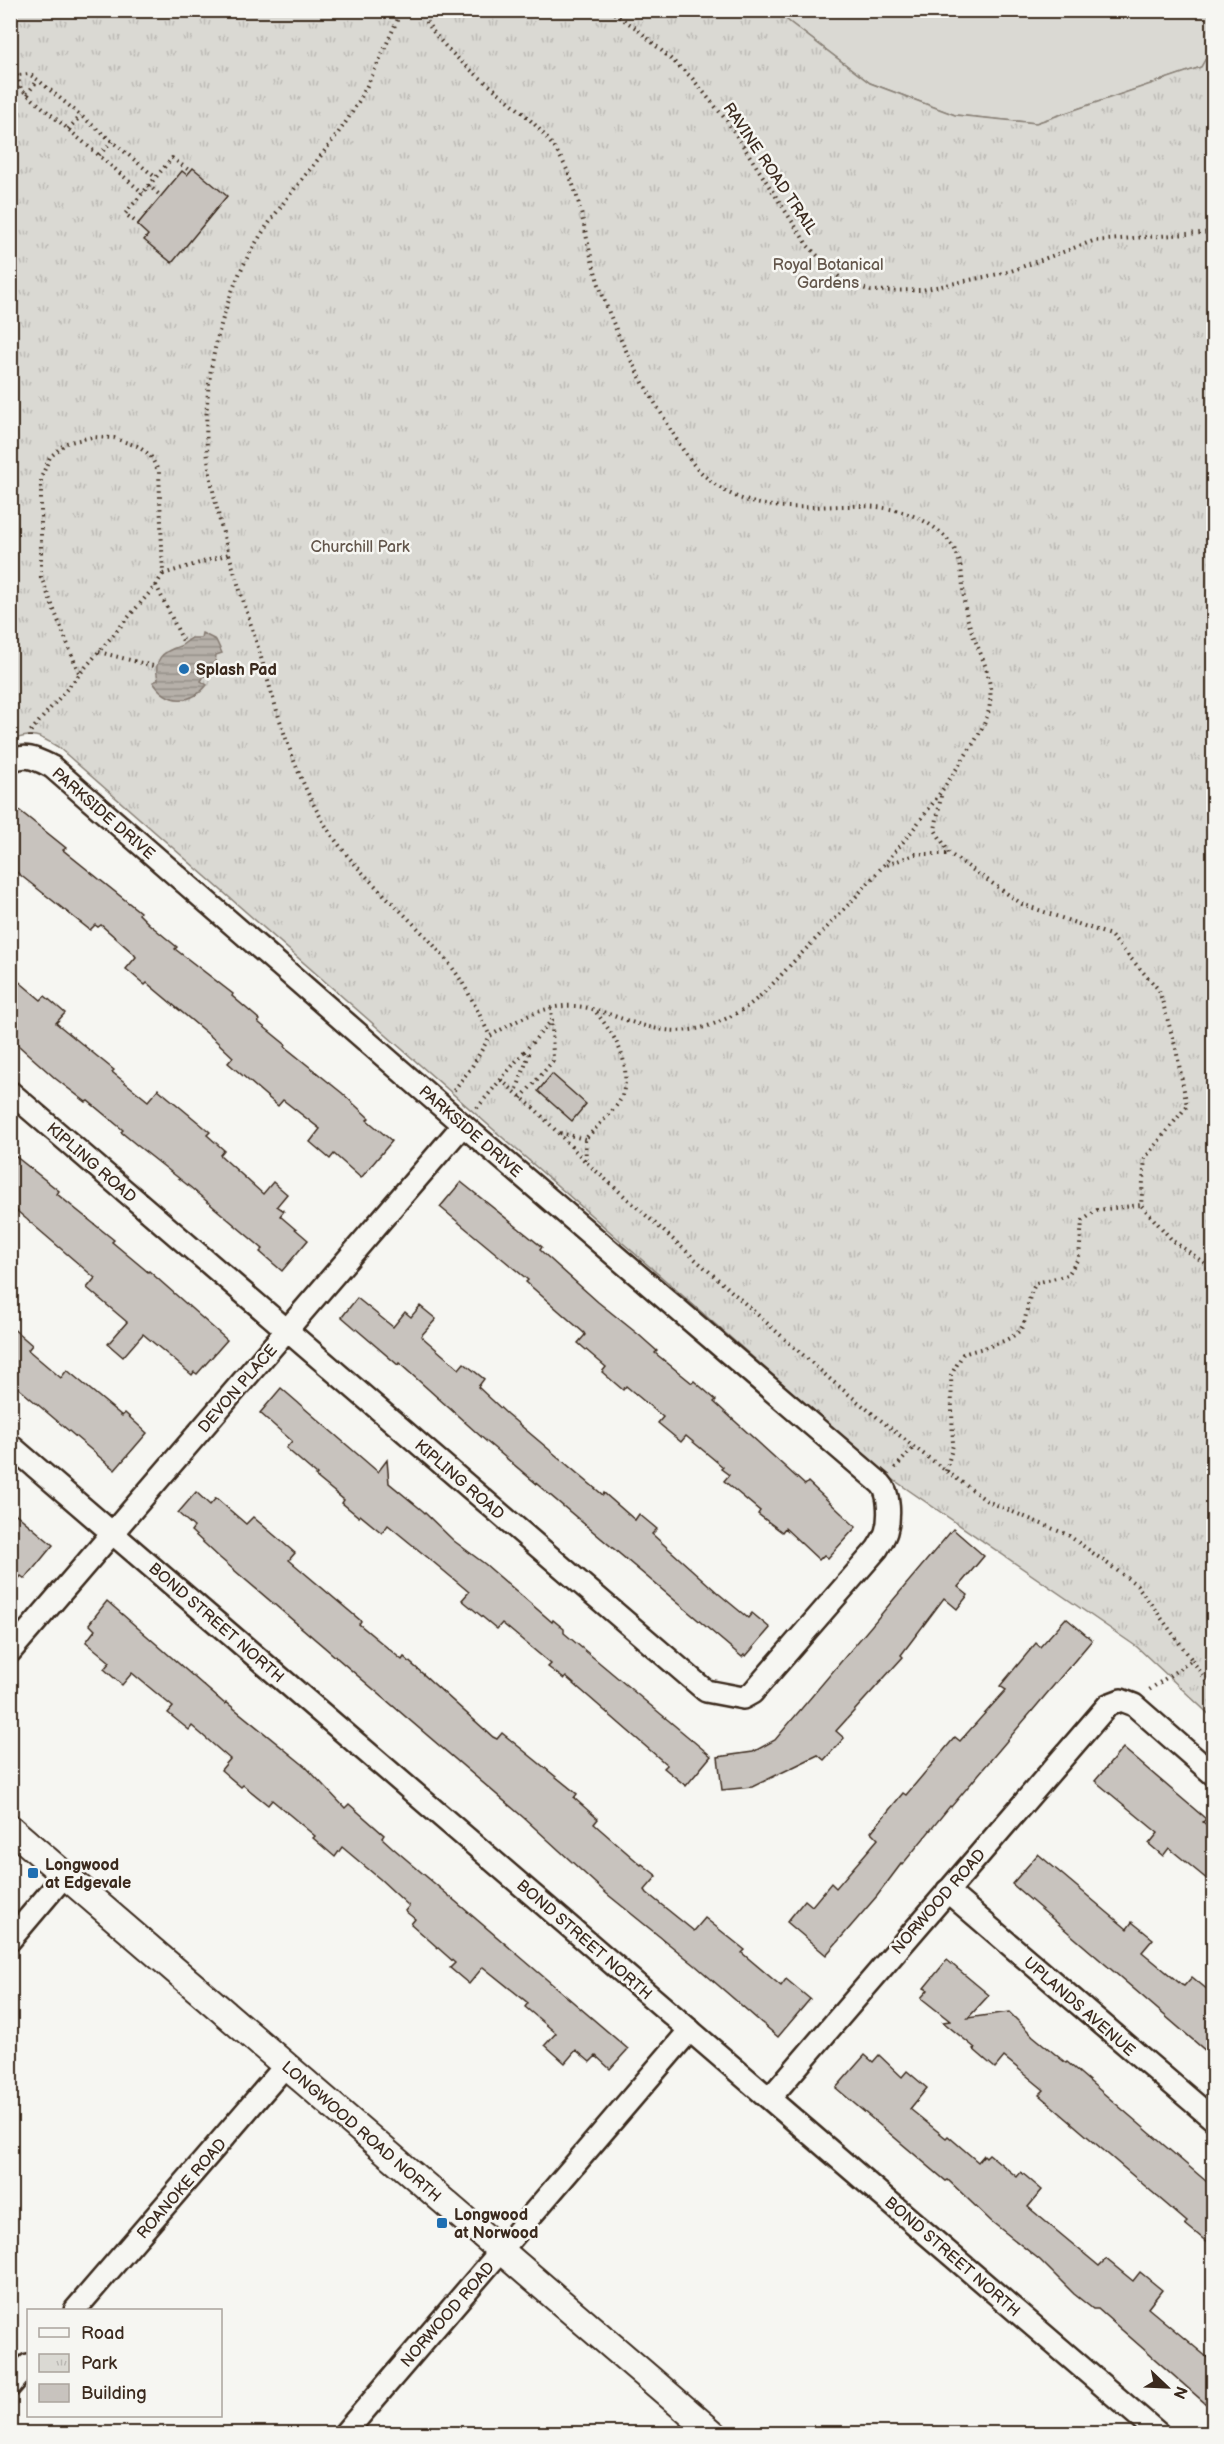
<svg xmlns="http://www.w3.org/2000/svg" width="1224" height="2444" viewBox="0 0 1224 2444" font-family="'Balsamiq Sans',sans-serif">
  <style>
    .green { fill: #dad9d3; stroke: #8a8278; stroke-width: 1.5 }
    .park { fill: url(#park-tufts); stroke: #8a8278; stroke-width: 1.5 }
    .water { fill: url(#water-rules); stroke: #857a71; stroke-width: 1.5 }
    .building { fill: #c8c3be; stroke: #3b2a1e; stroke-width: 1.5 }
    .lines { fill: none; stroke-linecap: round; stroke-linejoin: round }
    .minor-casing { stroke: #3b2a1e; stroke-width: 26 }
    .tertiary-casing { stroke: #3b2a1e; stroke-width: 30 }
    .path { stroke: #3b2a1e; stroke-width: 4; stroke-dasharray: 1.5 4.5; stroke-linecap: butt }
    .minor { stroke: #f6f6f2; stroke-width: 21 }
    .tertiary { stroke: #f6f6f2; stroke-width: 26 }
    .poi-dot { fill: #1f6fb2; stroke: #f6f6f2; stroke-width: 2 }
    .labels { text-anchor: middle; stroke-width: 5; stroke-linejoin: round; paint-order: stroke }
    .street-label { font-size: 16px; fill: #3b2a1e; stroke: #f6f6f2 }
    .park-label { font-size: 16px; fill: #63564b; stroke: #f6f6f2 }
    .poi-label { font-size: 16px; font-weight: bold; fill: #3b2a1e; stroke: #f6f6f2; text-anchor: start }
  </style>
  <defs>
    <pattern id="park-tufts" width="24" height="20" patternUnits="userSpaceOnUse" patternTransform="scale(1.5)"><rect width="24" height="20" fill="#dad9d3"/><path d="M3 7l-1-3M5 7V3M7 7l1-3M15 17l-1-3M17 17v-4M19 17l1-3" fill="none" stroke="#bcbab5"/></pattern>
    <pattern id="water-rules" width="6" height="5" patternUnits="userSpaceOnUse" patternTransform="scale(1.5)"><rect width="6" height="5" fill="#b6b0a9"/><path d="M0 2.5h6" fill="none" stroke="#958f89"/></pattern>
  </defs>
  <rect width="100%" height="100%" fill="#f6f6f2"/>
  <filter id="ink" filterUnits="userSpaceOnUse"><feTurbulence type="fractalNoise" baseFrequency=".0167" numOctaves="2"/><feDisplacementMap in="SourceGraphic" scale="12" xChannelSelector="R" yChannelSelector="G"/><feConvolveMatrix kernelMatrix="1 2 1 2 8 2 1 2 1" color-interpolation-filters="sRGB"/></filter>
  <g filter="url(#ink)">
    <polygon class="green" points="775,11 1213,11 1213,46 1201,67 1036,123 955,115 870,83"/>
    <path class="park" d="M11,11H775L870,83L955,115L1036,123L1201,67L1213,46V1718L1137,1647L888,1476L58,747C37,734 34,733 11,740Z"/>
    <path class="water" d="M202,633L216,640L222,653L216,655C216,668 207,671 201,681L207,685C191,705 167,704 153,682L158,680C153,659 162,652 180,646C184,645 187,640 192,638H201Z"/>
    <g class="building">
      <polygon points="193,168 227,196 172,263 144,240 148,235 137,225 182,171 187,175"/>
      <polygon points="10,803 66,848 63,850 140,912 139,914 149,924 177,947 175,949 233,994 232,996 260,1020 258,1022 286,1045 285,1047 342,1093 369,1118 367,1120 392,1141 361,1178 334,1154 330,1159 310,1142 320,1129 283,1100 278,1106 228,1063 233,1057 215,1040 147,983 145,985 126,969 136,957 134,954 101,925 98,927 95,925 90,930 10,867"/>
      <polygon points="10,974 41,1000 45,996 65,1013 56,1023 114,1070 112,1072 148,1101 158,1089 210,1132 207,1135 224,1150 220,1155 263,1194 273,1182 287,1194 277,1206 284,1211 280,1216 308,1240 282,1271 260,1252 263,1249 190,1187 138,1146 121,1132 123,1130 88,1101 86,1102 56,1079 10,1038"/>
      <polygon points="552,1074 586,1104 572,1121 538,1091"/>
      <polygon points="10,1152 59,1191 57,1194 114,1240 112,1242 148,1272 149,1271 227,1340 197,1374 194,1372 192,1375 143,1334 123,1357 108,1344 127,1322 87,1288 95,1278 10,1205"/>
      <polygon points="461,1182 542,1247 540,1250 598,1302 639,1335 657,1351 655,1353 692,1383 694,1381 716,1400 714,1402 805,1485 808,1482 856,1527 828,1558 824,1555 819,1560 785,1528 782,1532 758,1514 760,1511 724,1481 729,1475 721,1469 723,1467 686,1436 681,1442 658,1423 663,1417 626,1386 623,1390 602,1372 606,1367 578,1343 585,1335 584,1333 526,1282 528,1280 440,1207"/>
      <polygon points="357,1298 393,1327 405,1312 411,1317 420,1306 436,1319 421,1336 459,1369 464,1363 484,1379 478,1387 507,1414 603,1495 604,1493 635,1520 639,1514 657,1529 652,1534 719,1594 748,1618 752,1613 770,1628 746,1656 744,1655 742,1657 487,1442 399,1363 398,1365 342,1317"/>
      <polygon points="10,1326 32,1345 28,1350 61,1378 67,1370 122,1416 125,1413 147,1433 115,1470 10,1381"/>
      <polygon points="281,1388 378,1472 387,1460 389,1483 423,1511 454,1541 485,1564 552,1622 553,1620 564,1629 564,1633 711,1756 686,1786 664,1768 667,1765 566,1677 564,1679 548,1667 551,1664 502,1623 497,1629 462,1600 469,1592 432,1561 388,1525 382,1533 360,1515 359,1517 342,1503 344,1500 315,1476 317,1475 286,1448 292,1441 260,1413"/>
      <polygon points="196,1492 210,1505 216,1498 246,1524 253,1517 295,1553 289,1560 361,1621 359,1624 402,1660 404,1657 493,1737 497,1739 502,1733 577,1794 574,1798 598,1819 594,1824 641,1865 642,1864 657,1876 645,1890 647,1893 694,1931 705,1918 745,1950 742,1953 781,1986 786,1979 810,1999 778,2037 696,1966 607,1894 524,1818 220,1558 191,1531 194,1527 178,1513"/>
      <polygon points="10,1509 53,1545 25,1579 21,1576 10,1589"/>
      <polygon points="953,1529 984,1556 958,1587 968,1595 957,1609 944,1598 901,1655 903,1657 836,1731 844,1738 824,1760 818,1755 752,1787 722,1790 718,1757 753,1752 775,1740"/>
      <polygon points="107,1601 225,1704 226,1702 306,1767 345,1808 349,1804 384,1835 382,1838 393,1848 628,2049 610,2069 596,2056 590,2062 576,2050 565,2063 545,2045 556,2033 525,2007 528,2003 483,1967 469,1984 450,1968 455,1963 411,1924 415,1919 405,1911 409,1906 380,1879 342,1847 335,1857 313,1838 315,1836 272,1800 268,1805 243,1785 241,1787 221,1770 230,1759 192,1726 189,1730 168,1713 173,1707 132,1673 122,1685 104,1669 110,1662 86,1642 95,1630 89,1624"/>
      <polygon points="1066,1618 1092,1640 951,1807 950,1806 902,1865 901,1864 877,1896 826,1955 787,1922 805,1900 812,1906 831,1883 836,1888 878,1839 871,1832 903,1793 906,1795 955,1737 960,1741 1006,1690 1000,1686 1036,1643 1040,1647"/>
      <polygon points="1123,1748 1206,1819 1203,1822 1214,1831 1214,1885 1169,1848 1163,1856 1149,1844 1158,1833 1095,1781"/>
      <polygon points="1038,1854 1127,1929 1132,1922 1153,1939 1142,1952 1182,1985 1184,1986 1192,1977 1214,1995 1214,2058 1012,1884"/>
      <polygon points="947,1960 989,1995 968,2018 1009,2012 1033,2036 1066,2063 1067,2062 1214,2188 1214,2248 1185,2224 1187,2222 1039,2095 1044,2090 1004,2057 995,2068 973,2049 975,2048 943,2022 950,2021 921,1998 928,1990 924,1988"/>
      <polygon points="865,2055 873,2062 879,2055 902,2077 907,2071 927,2088 910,2109 946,2138 948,2136 978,2162 984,2155 986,2157 989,2154 1017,2177 1021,2172 1042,2190 1028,2207 1099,2266 1106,2259 1133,2281 1140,2272 1162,2290 1148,2308 1214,2363 1214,2411 1098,2309 1093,2309 1074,2294 1040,2260 992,2222 948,2180 946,2181 836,2088"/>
    </g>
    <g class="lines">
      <defs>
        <g id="minor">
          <path d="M10,762C25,752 38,760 52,767L463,1125L881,1484C890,1493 890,1519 886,1532C884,1538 880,1544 877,1549L752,1693L743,1698L706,1691L10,1092"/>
          <polyline points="10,1445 1159,2434"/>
          <polyline points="10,1652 463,1125"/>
          <polyline points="947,1891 1214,2120"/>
          <polyline points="10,1940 65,1875"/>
          <polyline points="770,2098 1108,1705 1121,1700 1134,1705 1214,1775"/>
          <polyline points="75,2310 286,2065"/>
          <polyline points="10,2386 28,2365"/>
          <polyline points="344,2434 690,2030"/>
        </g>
        <polyline id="tertiary" points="10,1828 714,2434"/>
      </defs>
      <use href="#minor" class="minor-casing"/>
      <use href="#tertiary" class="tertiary-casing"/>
      <g class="path">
        <path d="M404,10L399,16C382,54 366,94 341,129C308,175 266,218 241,270C214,330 200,401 209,467C218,529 241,591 259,651C277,710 292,770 324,823C356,876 409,913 447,961C466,984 477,1010 490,1036C516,1021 544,1004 575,1006C591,1007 608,1014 623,1019C670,1036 698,1036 742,1010C764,996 783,972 802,953C863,891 914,835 961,762C973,744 988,724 990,703C994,667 970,641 965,607C960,573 967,550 932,526C861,478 772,540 704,475C687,460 677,440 666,421C636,373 610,325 595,271C584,234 581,194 562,160C526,97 451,73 420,10"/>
        <polyline points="609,10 636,28 692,78 727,121 808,246 842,280 871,291 922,290 1008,272 1093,241 1214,232"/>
        <polyline points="10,69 17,75 29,74 38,80 155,177"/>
        <polyline points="17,75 21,89 143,193"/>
        <polyline points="27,94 38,80"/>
        <polyline points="68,129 81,116"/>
        <polyline points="99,155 112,141"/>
        <polyline points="148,185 161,196"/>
        <polyline points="139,224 125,214 172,158 190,171"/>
        <polyline points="163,574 229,554"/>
        <polyline points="156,585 183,641"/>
        <polyline points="99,652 153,666"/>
        <polyline points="30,737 30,732 156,585 163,574 159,472 150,455 137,446 114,438 92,437 66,443 50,457 41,478 41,577 79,673"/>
        <polyline points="941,796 935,830 950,854 1022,904 1110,935 1159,990 1176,1049 1187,1106 1145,1158 1141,1205 1173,1241 1202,1261 1214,1272"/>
        <polyline points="887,865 915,854 949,854"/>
        <polyline points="524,1052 552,1020 551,1008"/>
        <polyline points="501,1080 536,1110 586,1162 831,1380 914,1447 987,1501 1068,1535 1137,1585 1192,1660 1149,1690"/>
        <polyline points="454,1090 471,1068 490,1036"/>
        <polyline points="521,1098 553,1061 552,1020"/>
        <polyline points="477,1108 524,1052 529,1054 516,1092"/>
        <polyline points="560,1133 585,1139"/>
        <path d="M586,1160L585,1139C593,1131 620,1105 622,1096C633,1062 615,1036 595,1011"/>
        <polyline points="895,1468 914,1447"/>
        <path d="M946,1471L953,1445L951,1375L963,1354C980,1348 1018,1342 1024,1323C1028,1308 1028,1296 1036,1283L1068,1275L1079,1257L1082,1221L1097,1210L1141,1205"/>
        <polyline points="1192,1660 1214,1691"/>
      </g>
      <use href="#minor" class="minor"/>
      <use href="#tertiary" class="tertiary"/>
    </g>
  </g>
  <g class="poi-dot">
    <circle cx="184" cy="669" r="6"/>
    <rect x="27" y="1867" width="12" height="12" rx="3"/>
    <rect x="436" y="2217" width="12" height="12" rx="3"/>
  </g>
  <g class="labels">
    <g class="street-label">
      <text transform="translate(771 168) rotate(56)" y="6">RAVINE ROAD TRAIL</text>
      <text transform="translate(104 813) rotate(41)" y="6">PARKSIDE DRIVE</text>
      <text transform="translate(471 1131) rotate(41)" y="6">PARKSIDE DRIVE</text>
      <text transform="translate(92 1162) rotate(41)" y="6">KIPLING ROAD</text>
      <text transform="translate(237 1388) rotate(-49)" y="6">DEVON PLACE</text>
      <text transform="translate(460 1479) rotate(41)" y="6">KIPLING ROAD</text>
      <text transform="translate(217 1622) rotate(41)" y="6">BOND STREET NORTH</text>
      <text transform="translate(938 1901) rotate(-49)" y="6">NORWOOD ROAD</text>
      <text transform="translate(585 1939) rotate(41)" y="6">BOND STREET NORTH</text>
      <text transform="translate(1080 2006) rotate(41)" y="6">UPLANDS AVENUE</text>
      <text transform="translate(362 2131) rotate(41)" y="6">LONGWOOD ROAD NORTH</text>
      <text transform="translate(181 2188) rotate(-49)" y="6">ROANOKE ROAD</text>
      <text transform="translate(953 2256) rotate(41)" y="6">BOND STREET NORTH</text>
      <text transform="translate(447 2314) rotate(-49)" y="6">NORWOOD ROAD</text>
    </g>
    <g class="park-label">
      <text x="828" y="270">Royal Botanical<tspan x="828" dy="18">Gardens</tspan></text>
      <text x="360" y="552">Churchill Park</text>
    </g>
    <g class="poi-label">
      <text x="196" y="675">Splash Pad</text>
      <text x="45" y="1870">Longwood<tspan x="45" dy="18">at Edgevale</tspan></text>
      <text x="454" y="2220">Longwood<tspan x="454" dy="18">at Norwood</tspan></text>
    </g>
  </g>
  <rect width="1224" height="2444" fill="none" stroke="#f6f6f2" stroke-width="36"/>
  <rect x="18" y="18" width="1188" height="2408" fill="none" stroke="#3b2a1e" stroke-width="2" filter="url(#ink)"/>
  <rect x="27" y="2309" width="195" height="108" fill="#f6f6f2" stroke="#aba49d" stroke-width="1.5"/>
  <rect x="39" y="2328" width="30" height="9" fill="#f6f6f2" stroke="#aba49d" stroke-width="1.5"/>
  <text x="81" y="2339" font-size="18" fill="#3b2a1e">Road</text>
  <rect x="39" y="2354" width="30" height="18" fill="url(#park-tufts)" stroke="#aba49d" stroke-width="1.5"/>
  <text x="81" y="2369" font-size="18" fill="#3b2a1e">Park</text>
  <rect x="39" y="2384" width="30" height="18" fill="#c8c3be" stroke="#aba49d" stroke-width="1.5"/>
  <text x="81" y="2399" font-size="18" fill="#3b2a1e">Building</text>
  <g transform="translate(1167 2387) rotate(113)" stroke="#f6f6f2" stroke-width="4.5" paint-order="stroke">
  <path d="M0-4.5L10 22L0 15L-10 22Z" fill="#3b2a1e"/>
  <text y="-9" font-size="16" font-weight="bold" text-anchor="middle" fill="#3b2a1e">N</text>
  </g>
</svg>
